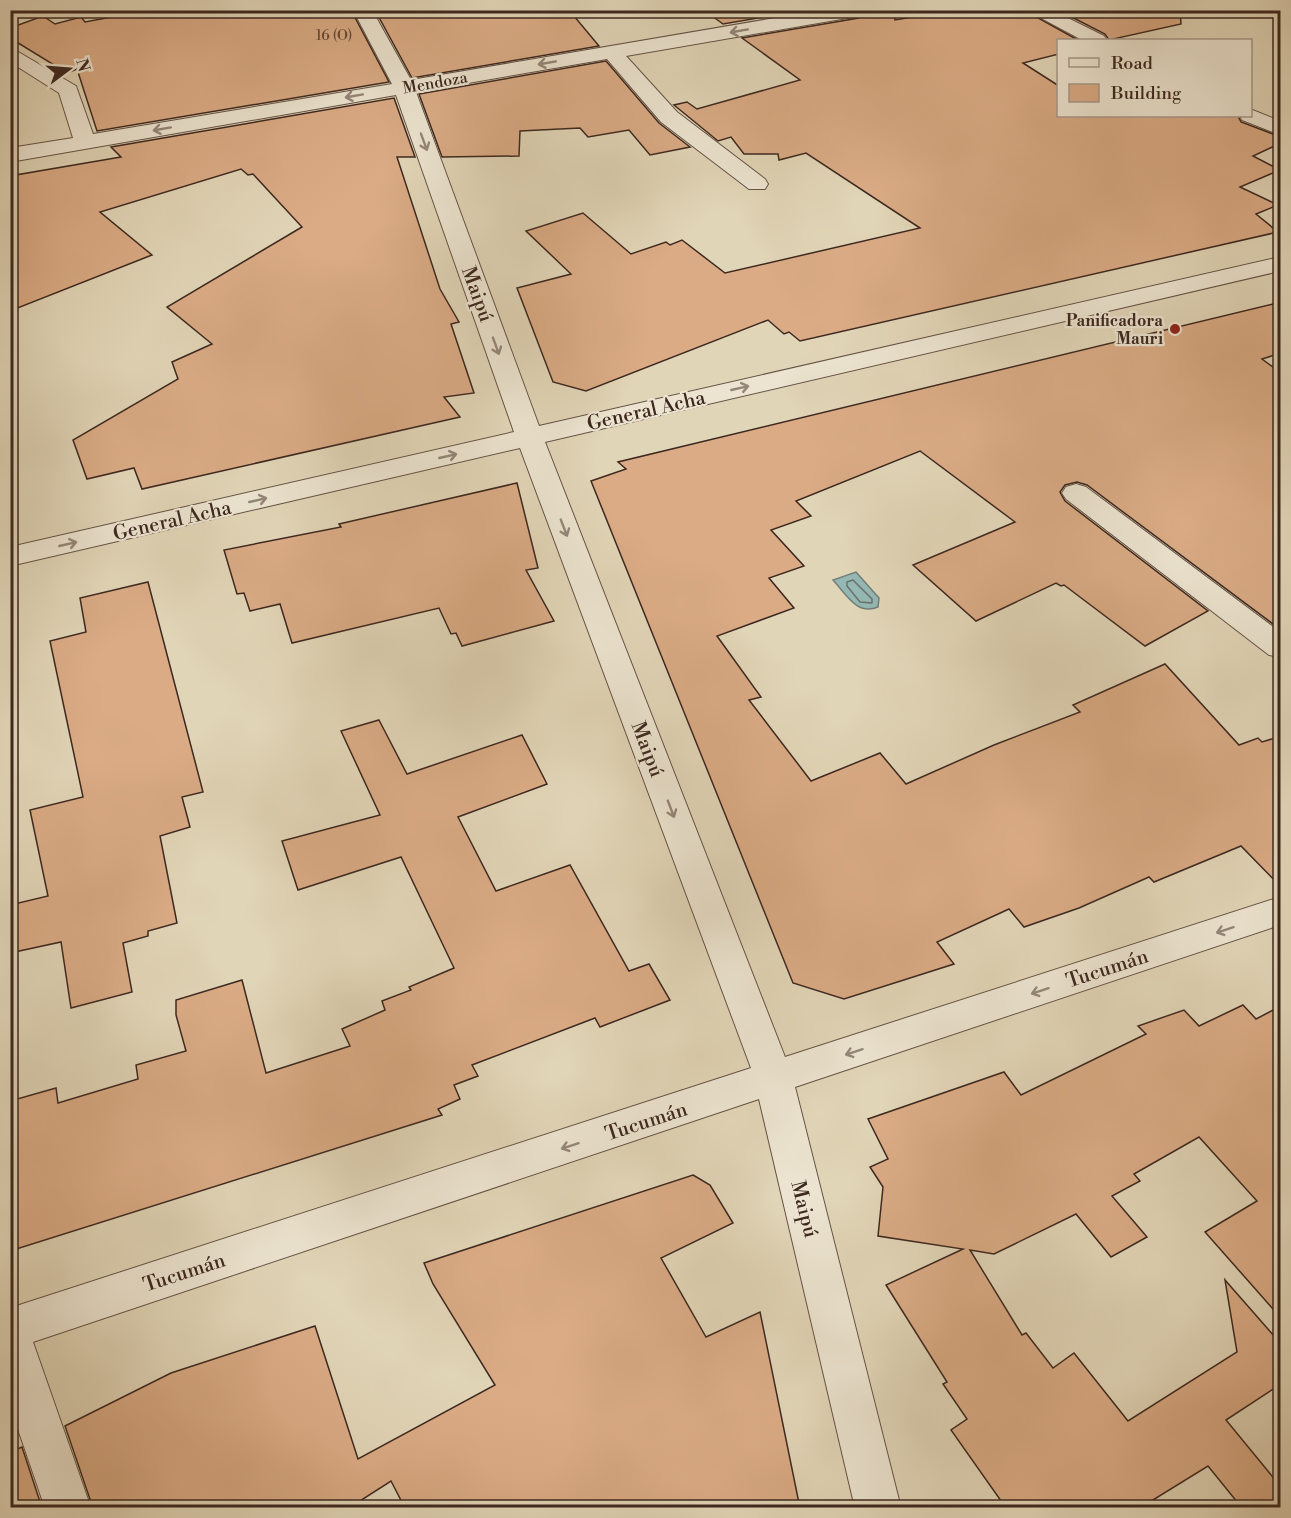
<svg xmlns="http://www.w3.org/2000/svg" width="1291" height="1518" viewBox="0 0 1291 1518" font-family="'Libre Bodoni',serif">
  <style>
    .water { fill: #95b8b4; stroke: #727e79; stroke-width: 1.5 }
    .lines { fill: none; stroke-linecap: round; stroke-linejoin: round }
    .shore { stroke: #69706a; stroke-width: 1.5 }
    .building { fill: #daab85; stroke: #3d2820; stroke-width: 1.5 }
    .minor-casing { stroke: #665346; stroke-width: 2 }
    .minor { fill: #ece4d0; fill-rule: evenodd }
    .oneway { stroke: #948678 }
    .poi-dot { fill: #8f2418; stroke: #ece4d0; stroke-width: 2 }
    .labels { text-anchor: middle; stroke-width: 4.5; stroke-linejoin: round; paint-order: stroke }
    .far-number-label { font-size: 14px; fill: #644939 }
    .far-street-label { font-size: 16px; fill: #3d2820; stroke: #ece4d0 }
    .far-poi-label { font-size: 16px; font-weight: bold; fill: #3d2820; stroke: #ece4d0; text-anchor: end }
    .street-label { font-size: 20px; fill: #3d2820; stroke: #ece4d0 }
  </style>
  <rect width="100%" height="100%" fill="#e1d5b7"/>
  <filter id="stains"><feTurbulence type="fractalNoise" baseFrequency=".00333" numOctaves="4"/><feColorMatrix values="0 0 0 0 .2 0 0 0 0 .09 0 0 0 0 .02 0 0 0 .5 -.17"/></filter>
  <radialGradient id="worn" r=".72"><stop offset=".6" stop-color="#630" stop-opacity="0"/><stop offset="1" stop-color="#630" stop-opacity=".3"/></radialGradient>
  <path class="water" d="M856,572L879,598L878,607C857,616 846,594 833,580Z"/>
  <g class="lines">
    <polygon class="shore" points="853,580 872,599 872,603 860,602 847,586 847,582"/>
  </g>
  <g class="building">
    <polygon points="149,10 351,10 389,82 97,131 77,69 67,73 10,38 10,28 43,16 55,24 81,17 85,22"/>
    <polygon points="375,10 569,10 599,46 412,78"/>
    <polygon points="704,10 806,10 723,24"/>
    <polygon points="870,10 894,10 895,20 957,10 1024,10 1078,40 1059,40 1059,54 1023,63 1059,86 1059,116 1238,116 1241,122 1281,137 1281,143 1253,156 1280,170 1240,187 1278,205 1256,214 1278,232 800,341 789,332 784,334 768,320 586,391 553,382 517,288 571,274 526,231 583,213 631,254 666,242 670,245 682,240 725,273 920,228 806,153 779,160 778,154 744,154 731,137 718,141 674,105 687,102 697,109 800,80 742,38 859,18"/>
    <polygon points="1058,10 1180,10 1181,24 1109,40 1105,34"/>
    <polygon points="606,61 659,123 690,147 650,155 629,130 588,137 580,128 520,131 519,156 442,157 419,94"/>
    <polygon points="394,98 415,157 397,157 440,289 459,322 451,324 474,393 444,397 460,417 142,489 134,468 87,479 73,440 178,379 172,362 212,344 167,307 302,227 253,174 248,175 241,169 100,212 152,255 10,311 10,176 121,157 111,147"/>
    <polygon points="1281,302 1281,353 1262,359 1281,373 1281,630 1087,485 1077,482 1065,485 1060,492 1065,501 1208,611 1145,646 1064,585 1061,586 1056,583 976,621 913,565 1015,522 920,451 796,501 811,516 771,530 804,566 769,578 794,608 717,636 761,697 749,700 811,781 880,753 906,784 994,745 1080,712 1073,705 1165,664 1239,745 1258,738 1262,742 1281,736 1281,887 1241,846 1154,882 1149,877 1079,908 1024,927 1009,909 937,942 954,964 844,999 793,983 591,481 626,469 618,462"/>
    <polygon points="517,483 538,568 526,570 554,621 462,646 456,633 451,634 439,608 292,643 280,604 250,611 244,593 237,594 224,550 341,527 339,524"/>
    <polygon points="148,582 203,792 182,797 190,827 160,836 177,923 148,931 148,936 123,943 132,992 71,1008 61,942 10,953 10,905 48,896 30,810 83,797 50,641 86,632 80,598"/>
    <polygon points="379,720 407,774 522,735 547,784 458,817 496,891 570,865 629,971 649,964 670,1000 600,1027 595,1018 472,1065 478,1076 454,1085 460,1099 438,1109 442,1115 10,1251 10,1101 56,1088 58,1103 138,1079 136,1065 186,1051 176,1015 176,1000 242,980 266,1073 350,1046 342,1029 385,1010 382,1001 411,990 409,987 454,968 401,857 298,890 282,841 380,815 341,731"/>
    <polygon points="1243,1005 1256,1019 1281,1006 1281,1318 1205,1232 1257,1201 1199,1137 1134,1174 1140,1181 1112,1196 1147,1237 1111,1257 1076,1214 994,1254 970,1250 1022,1335 1026,1333 1053,1368 1074,1353 1128,1421 1237,1352 1225,1280 1281,1344 1281,1384 1226,1420 1281,1487 1281,1508 1242,1508 1208,1466 1140,1508 1006,1508 951,1430 967,1419 943,1384 947,1382 886,1285 963,1249 878,1236 883,1187 870,1167 888,1159 868,1119 1004,1072 1021,1095 1146,1034 1138,1026 1184,1010 1199,1026"/>
    <polygon points="693,1175 710,1185 733,1223 661,1258 706,1337 760,1312 800,1508 405,1508 391,1481 349,1508 93,1508 65,1426 171,1373 315,1326 358,1459 495,1385 433,1284 424,1263"/>
    <polygon points="22,1447 42,1508 10,1508 10,1452"/>
  </g>
  <g class="lines">
    <defs>
      <g id="minor">
        <polygon points="353,10 372,10 411,80 822,10 868,10 859,16 626,56 677,112 765,179 768,184 765,189 749,189 661,122 607,59 416,92 539,426 1280,257 1280,271 545,442 785,1057 1280,897 1280,925 795,1087 901,1508 855,1508 759,1099 33,1342 91,1508 45,1508 10,1406 10,1308 751,1068 520,448 10,566 10,547 514,432 396,95 10,162 10,148 73,138 59,93 10,62 10,47 76,86 93,134 392,84"/>
        <polygon points="1026,10 1052,10 1104,36 1107,40 1082,40"/>
        <polygon points="1250,109 1280,121 1280,135 1242,120 1240,116 1250,116"/>
        <polygon points="1076,484 1086,487 1280,632 1280,657 1269,655 1066,499 1062,493 1066,487"/>
      </g>
    </defs>
    <use href="#minor" class="minor-casing"/>
    <use href="#minor" class="minor"/>
  </g>
  <defs><path id="oneway-shaft" d="M-6 0H5M1.5-3L5.5 0L1.5 3" fill="none" stroke-width="1.6" stroke-linecap="round" stroke-linejoin="round" transform="scale(1.5)"/></defs>
  <g class="oneway">
    <use href="#oneway-shaft" transform="translate(739 31) rotate(170)"/>
    <use href="#oneway-shaft" transform="translate(547 63) rotate(170)"/>
    <use href="#oneway-shaft" transform="translate(354 96) rotate(170)"/>
    <use href="#oneway-shaft" transform="translate(162 129) rotate(170)"/>
    <use href="#oneway-shaft" transform="translate(424 142) rotate(70)"/>
    <use href="#oneway-shaft" transform="translate(496 346) rotate(70)"/>
    <use href="#oneway-shaft" transform="translate(740 388) rotate(-13)"/>
    <use href="#oneway-shaft" transform="translate(448 456) rotate(-13)"/>
    <use href="#oneway-shaft" transform="translate(258 500) rotate(-13)"/>
    <use href="#oneway-shaft" transform="translate(564 528) rotate(69)"/>
    <use href="#oneway-shaft" transform="translate(68 544) rotate(-13)"/>
    <use href="#oneway-shaft" transform="translate(671 809) rotate(69)"/>
    <use href="#oneway-shaft" transform="translate(1225 930) rotate(162)"/>
    <use href="#oneway-shaft" transform="translate(1040 991) rotate(162)"/>
    <use href="#oneway-shaft" transform="translate(854 1052) rotate(162)"/>
    <use href="#oneway-shaft" transform="translate(570 1146) rotate(162)"/>
  </g>
  <circle class="poi-dot" cx="1175" cy="329" r="6"/>
  <g class="labels">
    <g class="far-number-label">
      <text x="334" y="40">16 (O)</text>
    </g>
    <g class="far-street-label">
      <text transform="translate(435 82) rotate(-10)" y="6">Mendoza</text>
    </g>
    <g class="far-poi-label">
      <text x="1163" y="326">Panificadora<tspan x="1163" dy="18">Mauri</tspan></text>
    </g>
    <g class="street-label">
      <text transform="translate(478 294) rotate(70)" y="7">Maipú</text>
      <text transform="translate(646 410) rotate(-13)" y="7">General Acha</text>
      <text transform="translate(172 520) rotate(-13)" y="7">General Acha</text>
      <text transform="translate(648 749) rotate(69)" y="7">Maipú</text>
      <text transform="translate(1107 968) rotate(-18)" y="7">Tucumán</text>
      <text transform="translate(646 1121) rotate(-18)" y="7">Tucumán</text>
      <text transform="translate(805 1209) rotate(76)" y="7">Maipú</text>
      <text transform="translate(184 1272) rotate(-18)" y="7">Tucumán</text>
    </g>
  </g>
  <rect width="1291" height="1518" fill="none" stroke="#e1d5b7" stroke-width="36"/>
  <rect x="12" y="12" width="1267" height="1494" fill="none" stroke="#3d2820" stroke-width="3"/>
  <rect x="18" y="18" width="1255" height="1482" fill="none" stroke="#3d2820" stroke-width="1.5"/>
  <rect x="1057" y="39" width="195" height="78" fill="#ece4d0" stroke="#a6998a" stroke-width="1.5"/>
  <rect x="1069" y="58" width="30" height="9" fill="#ece4d0" stroke="#a6998a" stroke-width="1.5"/>
  <text x="1111" y="69" font-size="18" fill="#3d2820">Road</text>
  <rect x="1069" y="84" width="30" height="18" fill="#daab85" stroke="#a6998a" stroke-width="1.5"/>
  <text x="1111" y="99" font-size="18" fill="#3d2820">Building</text>
  <g transform="translate(69 69) rotate(74)" stroke="#ece4d0" stroke-width="4.5" paint-order="stroke">
  <path d="M0-4.5L10 22L0 15L-10 22Z" fill="#3d2820"/>
  <text y="-9" font-size="16" font-weight="bold" text-anchor="middle" fill="#3d2820">N</text>
  </g>
  <rect width="100%" height="100%" filter="url(#stains)"/>
  <rect width="100%" height="100%" fill="url(#worn)"/>
</svg>
